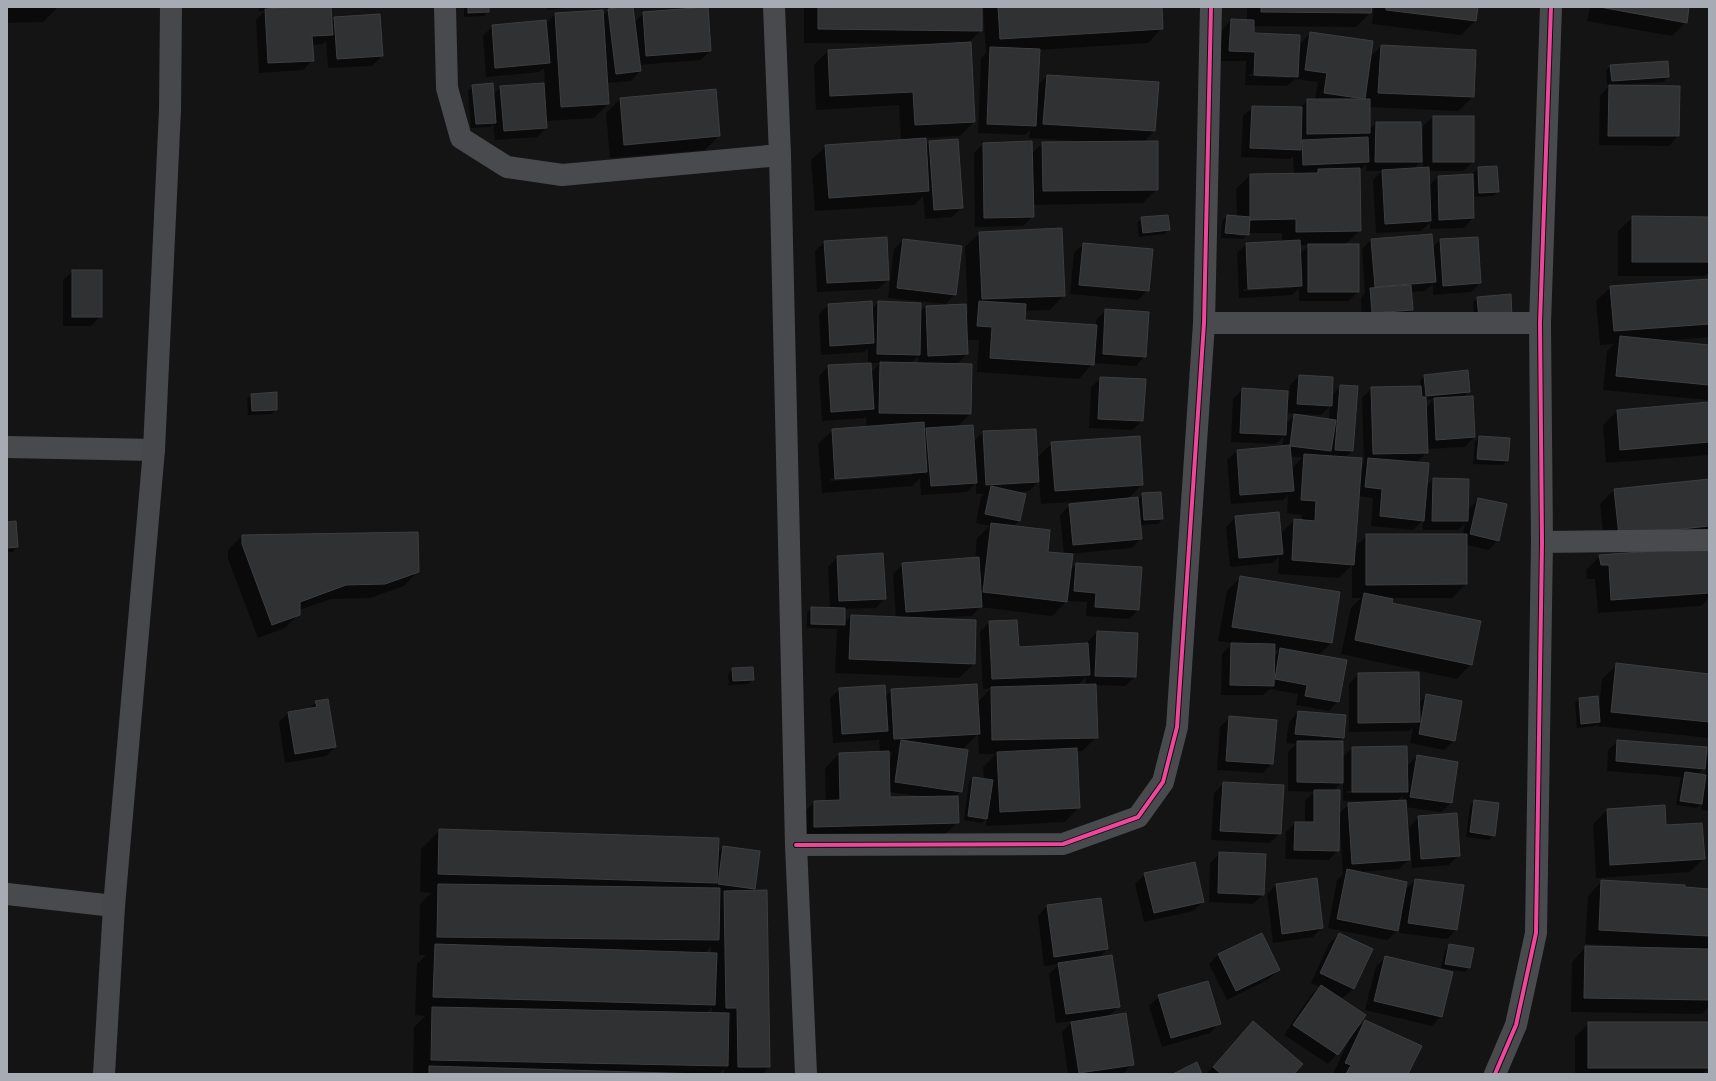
<svg xmlns="http://www.w3.org/2000/svg" width="1716" height="1081" viewBox="0 0 1716 1081" font-family="Poppins,sans-serif">
  <style>
    .shadow { fill: #0007; fill-rule: evenodd }
    .building { fill: #303132; stroke: #3d3e41 }
    .lines { fill: none; stroke-linecap: round; stroke-linejoin: round }
    .street { stroke: #494a4d; stroke-width: 22 }
    .secondary { stroke: #47484b; stroke-width: 22 }
    .cycleway-casing { stroke: #0f0f10; stroke-width: 6 }
    .cycleway { stroke: #ed469a; stroke-width: 4 }
  </style>
  <rect width="100%" height="100%" fill="#141415"/>
  <g class="shadow">
    <polygon points="7,7 58,7 43,22 7,23"/>
    <polygon points="259,7 330,7 331,22 335,18 382,56 372,66 328,68 326,40 323,44 312,45 313,60 303,70 259,73 256,20 265,11 259,11"/>
    <polygon points="464,7 488,7 488,12 484,16 464,17"/>
    <polygon points="547,7 577,7 547,10"/>
    <polygon points="605,7 636,7 632,7 634,23 644,13 710,51 701,60 639,65 640,71 631,81 607,83 608,104 594,118 546,121 546,128 537,137 495,140 493,124 491,127 471,128 468,91 473,86 493,95 501,87 545,84 544,68 539,72 486,77 483,36 492,26 545,24 555,14 602,16 610,9 605,9"/>
    <polygon points="804,7 981,7 981,30 968,43 974,122 960,136 925,138 925,147 930,142 962,207 952,217 925,219 923,196 914,205 815,211 811,160 826,146 901,141 899,105 816,110 814,65 828,51 923,46 923,44 804,43"/>
    <polygon points="983,7 1161,7 1162,28 1148,43 1038,50 1037,86 1047,76 1158,83 1154,131 1144,142 1157,189 1143,203 1032,205 1033,216 1023,226 975,227 974,153 983,144 1031,154 1043,143 1074,143 1074,141 1029,138 1030,130 1025,135 978,133 981,58 986,53"/>
    <path d="M1247,7H1371L1370,13L1356,27L1253,26V34L1300,49L1301,43L1310,33L1370,57L1381,46L1473,97L1458,111L1369,107V130L1376,123H1420L1421,162L1413,169L1423,168V126L1433,117H1473V162L1463,171H1428L1429,186L1438,176L1474,175L1473,173L1478,168L1497,167L1498,192L1493,196L1475,197L1474,179H1472L1473,218L1464,228L1430,229V222L1421,231L1376,233L1373,180L1382,171H1366V164L1359,171L1360,230L1345,245L1358,292L1348,301H1299V288L1292,295L1239,298L1237,253L1246,244L1282,242V233H1248L1243,239L1221,238L1222,221L1227,216L1237,217L1236,189L1250,175H1294L1293,156L1290,159L1241,157L1243,116L1253,107L1300,108L1308,100H1315L1318,82L1295,79L1287,86L1245,85L1246,61H1220L1222,30L1231,20L1247,21ZM1249,74L1289,76V78L1249,76ZM1235,234H1245V236L1235,235ZM1299,245H1309L1300,254ZM1293,286V288L1244,291L1243,289Z"/>
    <polygon points="1374,7 1477,7 1475,21 1461,35 1372,24"/>
    <polygon points="1590,7 1688,7 1686,22 1672,36 1587,21"/>
    <polygon points="1667,62 1668,77 1664,82 1615,85 1615,86 1678,136 1669,146 1599,145 1600,96 1610,85 1607,85 1606,70 1611,66"/>
    <polygon points="620,99 719,136 705,150 610,158 606,113"/>
    <polygon points="1633,217 1709,218 1709,272 1705,276 1618,276 1618,231"/>
    <polygon points="1142,218 1169,230 1164,234 1139,237 1137,223"/>
    <path d="M980,233L1064,295L1050,310L1025,311L1024,321L1096,326V320L1106,310L1145,356L1136,366L1093,363L1079,379L977,372L979,340H967V354L957,364L970,414L957,427L973,442L983,432L1037,458L1052,443L1142,484L1127,500L1138,499L1143,494L1162,519L1158,524L1140,525L1141,538L1132,548L1067,554L1070,570L1076,564L1139,609L1129,619L1086,616L1087,602L1067,601L1052,616L980,607L972,616L938,618L974,664L959,678L835,673L837,630L839,629L807,628V613L812,608L830,609L828,567L837,557L885,598L876,608L844,609V623L851,616L896,618L893,574L903,564L975,559L977,538L990,526L976,523L981,497L984,494H976V483L967,492L921,495L920,478L912,486L822,493L818,444L833,430L866,427V416L864,418L822,421L819,376L828,366L868,364V348L864,352L821,355L819,314L828,305L871,309L879,302L920,312L926,306L966,316L968,313L965,247ZM918,356L919,364L911,363ZM870,363H880L871,373ZM923,428H928L923,432ZM912,473V475L831,481L830,479ZM1039,481L1041,504L1101,500V502L1070,505L1060,515L1064,554L1047,553L1013,527L1019,521L1018,492L1029,491Z"/>
    <polygon points="903,240 955,294 946,304 888,298 894,249"/>
    <polygon points="1371,240 1432,248 1440,240 1480,283 1471,292 1433,295 1433,284 1425,291 1411,292 1412,310 1402,319 1362,322 1361,298 1365,294 1362,249"/>
    <polygon points="825,241 888,280 878,289 817,292 815,251"/>
    <polygon points="1083,244 1148,290 1138,300 1070,294 1074,253"/>
    <polygon points="73,271 101,316 91,326 63,326 63,280"/>
    <polygon points="1709,280 1709,337 1663,341 1709,346 1709,398 1707,400 1603,390 1607,351 1614,344 1600,345 1596,301 1611,287"/>
    <polygon points="1510,295 1475,324 1473,302 1477,298"/>
    <path d="M1299,376L1331,396L1341,386L1352,451L1345,458L1360,468L1364,464L1362,398L1372,388L1421,387L1420,381L1425,376L1469,391L1463,398L1472,397L1474,437L1465,447L1427,449V452L1416,463L1426,486L1433,479L1468,480V510L1478,499L1498,540L1489,550L1466,545V584L1452,598H1387L1391,604L1471,664L1457,679L1341,654L1351,608L1361,598H1352V565L1339,578L1278,574L1279,556L1273,563L1230,567L1226,527L1236,517L1280,534L1294,520L1302,521V515L1287,513L1288,495L1283,500L1231,504L1227,460L1237,451L1282,447L1284,436L1276,444L1231,442L1233,399L1243,389L1289,400L1290,385ZM1434,399L1426,408V400ZM1330,406L1329,420L1297,416V414L1321,415ZM1286,413L1296,414L1286,424ZM1290,456L1302,458L1291,469ZM1358,496L1373,498L1371,526L1413,530L1423,520V530H1458L1465,523L1463,535H1367L1354,548Z"/>
    <polygon points="1101,378 1142,421 1132,430 1089,428 1091,387"/>
    <polygon points="251,395 276,409 272,414 248,415 247,399"/>
    <polygon points="1709,403 1709,455 1606,463 1603,425 1617,411"/>
    <polygon points="1479,437 1507,461 1503,465 1473,464 1475,442"/>
    <polygon points="1709,480 1709,539 1605,550 1600,504 1614,490"/>
    <polygon points="7,523 17,547 13,552 7,552"/>
    <polygon points="242,536 418,571 404,586 370,598 331,599 299,610 299,614 285,628 258,638 228,559 228,550"/>
    <polygon points="1709,548 1709,598 1701,606 1598,613 1595,579 1587,579 1586,570 1600,556"/>
    <path d="M1241,577L1331,643L1318,656L1338,701L1329,711L1296,705L1298,694L1270,689L1263,695H1221L1222,654L1232,643L1218,641L1227,591ZM1273,650L1279,651L1273,657Z"/>
    <path d="M989,622L1018,648L1087,644L1088,641L1097,632L1135,677L1125,686L1096,685L1097,737L1082,751L1076,752L1079,807L1065,822L986,826V819L982,823L964,820L969,782L973,778L984,779L983,767L996,754H979L978,734L964,748H954L961,791L957,795L958,822L943,836L801,841L800,816L814,802H826L825,768L839,754L880,752L879,738L878,740L833,743L830,698L840,689L885,697L892,690L977,703L991,688L983,689L980,632ZM1086,677L1085,686H1077ZM888,752H892L889,766H888ZM889,792L921,796L920,798H889Z"/>
    <polygon points="1617,665 1709,675 1709,738 1597,726 1598,724 1595,726 1577,728 1575,703 1579,699 1599,708 1602,679"/>
    <polygon points="733,669 753,680 748,684 729,685 728,674"/>
    <polygon points="1358,674 1419,703 1427,695 1454,740 1444,750 1410,743 1413,728 1409,731 1349,732 1349,684"/>
    <polygon points="316,702 335,747 326,756 285,763 279,722 288,713 308,710"/>
    <path d="M1298,712L1343,738L1339,742L1342,758L1352,748L1407,766L1417,756L1451,803L1441,812L1405,807L1409,860L1399,869L1359,872L1405,890L1415,880L1462,886L1456,930L1447,939L1399,933L1402,915H1400L1397,931L1387,940L1328,928L1337,880L1343,874L1340,828H1339L1338,850L1329,860L1285,859L1286,832L1295,823H1305V801L1314,792L1288,791V752L1296,744L1286,743L1289,722ZM1343,781V801H1374V803L1349,804L1339,814L1333,791ZM1347,791H1399V793H1347ZM1403,795L1402,801H1397Z"/>
    <polygon points="1229,718 1272,763 1263,773 1217,770 1220,727"/>
    <polygon points="1618,741 1704,768 1697,775 1705,776 1707,755 1709,754 1709,811 1701,810 1702,803 1696,808 1676,805 1681,777 1607,771 1608,750"/>
    <polygon points="1224,783 1280,833 1270,843 1211,840 1214,793"/>
    <polygon points="1475,801 1494,835 1489,840 1466,837 1470,805"/>
    <polygon points="1664,806 1666,826 1704,858 1690,872 1596,878 1593,824 1607,810"/>
    <polygon points="1419,817 1459,855 1449,865 1412,868 1409,827"/>
    <path d="M440,830L717,853L723,847L754,889L752,892L769,1067L762,1074H724V1069L719,1074H413L414,1027L425,1016L415,1015L417,964L426,955H419L420,904L431,893L420,892L421,849ZM711,946V954H704ZM712,1007V1013H706Z"/>
    <polygon points="1220,853 1263,895 1253,904 1209,902 1210,863"/>
    <polygon points="1145,874 1203,902 1193,911 1144,922 1135,884"/>
    <polygon points="1602,881 1709,890 1709,947 1707,949 1709,950 1709,1007 1702,1014 1571,1012 1572,962 1586,947 1628,948 1628,946 1585,944 1588,896"/>
    <polygon points="1276,885 1322,927 1313,937 1273,943 1267,894"/>
    <polygon points="1047,906 1107,949 1098,959 1119,1006 1108,1017 1132,1064 1123,1074 1068,1074 1062,1032 1073,1021 1056,1023 1049,974 1060,964 1044,966 1038,916"/>
    <polygon points="1261,934 1279,970 1269,979 1227,1000 1209,964 1218,955"/>
    <polygon points="1339,934 1372,950 1353,989 1343,998 1336,995 1336,996 1352,1033 1366,1021 1407,1074 1333,1074 1350,1038 1328,1064 1284,1035 1311,995 1320,987 1311,983 1329,944"/>
    <polygon points="1450,945 1469,967 1465,972 1441,968 1445,950"/>
    <polygon points="1386,957 1441,1016 1432,1026 1365,1010 1376,966"/>
    <polygon points="1159,996 1219,1023 1210,1033 1162,1047 1149,1006"/>
    <polygon points="1253,1022 1293,1074 1206,1074 1239,1037"/>
    <polygon points="1589,1023 1709,1068 1702,1074 1575,1074 1575,1037"/>
  </g>
  <g class="building">
    <polygon points="299,7 331,7 333,35 312,36 314,61 268,63 265,9"/>
    <polygon points="468,7 489,7 489,12 468,13"/>
    <polygon points="623,7 633,7 641,71 616,74 608,9"/>
    <polygon points="708,7 711,51 646,56 643,12"/>
    <polygon points="818,7 982,7 982,31 818,29"/>
    <polygon points="998,7 1162,7 1163,29 1000,39"/>
    <polygon points="1261,7 1372,7 1371,13 1261,12"/>
    <polygon points="1386,7 1478,7 1476,21 1386,10"/>
    <polygon points="1600,7 1689,7 1687,23"/>
    <polygon points="603,10 609,104 561,107 555,13"/>
    <polygon points="380,14 383,56 337,59 334,17"/>
    <polygon points="1231,19 1254,20 1254,33 1300,35 1298,77 1254,75 1255,52 1229,51"/>
    <polygon points="546,20 550,63 495,68 492,25"/>
    <polygon points="1310,32 1373,41 1365,99 1324,93 1327,73 1305,70"/>
    <polygon points="971,42 975,122 915,125 913,92 830,96 828,50"/>
    <polygon points="1381,45 1476,50 1474,97 1378,93"/>
    <polygon points="990,47 1040,49 1036,126 987,124"/>
    <polygon points="1668,61 1669,77 1612,81 1610,65"/>
    <polygon points="1047,75 1159,82 1155,131 1043,124"/>
    <polygon points="493,83 496,123 476,124 472,85"/>
    <polygon points="544,83 547,128 504,131 500,86"/>
    <polygon points="1609,85 1680,86 1679,136 1608,136"/>
    <polygon points="716,89 720,136 624,145 620,98"/>
    <polygon points="1307,99 1370,99 1370,133 1307,134"/>
    <polygon points="1252,106 1302,107 1301,150 1250,148"/>
    <rect x="1433" y="116" width="41" height="46"/>
    <polygon points="1376,122 1421,122 1422,162 1375,162"/>
    <polygon points="1368,137 1369,162 1303,165 1302,140"/>
    <polygon points="926,138 929,191 829,198 825,145"/>
    <polygon points="958,139 963,208 934,210 929,141"/>
    <polygon points="1032,141 1034,217 984,218 983,143"/>
    <polygon points="1158,141 1158,190 1043,191 1042,142"/>
    <polygon points="1497,166 1499,192 1479,193 1478,167"/>
    <polygon points="1429,167 1431,221 1385,224 1382,170"/>
    <polygon points="1360,168 1361,231 1296,232 1296,219 1250,220 1250,174 1318,173 1318,169"/>
    <polygon points="1473,174 1474,218 1439,220 1438,176"/>
    <polygon points="1168,215 1170,230 1143,233 1141,217"/>
    <polygon points="1227,215 1250,217 1249,235 1225,233"/>
    <polygon points="1632,216 1709,217 1709,262 1632,262"/>
    <polygon points="1062,228 1065,296 982,299 979,232"/>
    <polygon points="1432,234 1436,282 1375,287 1371,239"/>
    <polygon points="887,237 889,280 827,283 824,241"/>
    <polygon points="1478,237 1481,283 1443,286 1440,239"/>
    <polygon points="903,239 962,246 956,295 897,288"/>
    <polygon points="1300,240 1302,286 1248,289 1246,243"/>
    <polygon points="1083,243 1153,249 1149,291 1079,285"/>
    <rect x="1308" y="244" width="51" height="48"/>
    <rect x="72" y="270" width="30" height="47"/>
    <polygon points="1709,279 1709,324 1614,331 1610,286"/>
    <polygon points="1411,285 1413,310 1372,313 1370,288"/>
    <polygon points="1511,294 1512,318 1479,320 1477,297"/>
    <polygon points="872,301 874,343 830,346 828,304"/>
    <polygon points="878,301 921,303 920,355 877,354"/>
    <polygon points="979,301 1026,304 1025,320 1097,325 1094,365 990,358 992,327 977,326"/>
    <polygon points="966,304 968,354 928,356 926,306"/>
    <polygon points="1105,309 1149,312 1146,357 1103,354"/>
    <polygon points="1620,336 1709,345 1709,385 1616,376"/>
    <polygon points="880,362 972,364 971,414 879,413"/>
    <polygon points="871,363 874,409 831,412 828,365"/>
    <polygon points="1468,370 1470,392 1426,396 1424,375"/>
    <polygon points="1299,375 1333,377 1332,406 1297,404"/>
    <polygon points="1100,377 1146,379 1143,421 1098,419"/>
    <polygon points="1340,385 1358,386 1353,451 1335,450"/>
    <polygon points="1421,386 1422,397 1426,397 1428,453 1373,454 1371,387"/>
    <polygon points="1242,388 1288,391 1286,435 1240,433"/>
    <polygon points="277,392 277,410 252,411 251,394"/>
    <polygon points="1473,396 1475,437 1436,440 1434,398"/>
    <polygon points="1709,402 1709,442 1620,450 1617,410"/>
    <polygon points="1294,414 1336,420 1331,451 1290,446"/>
    <polygon points="924,422 927,472 835,479 832,429"/>
    <polygon points="973,425 977,483 931,486 926,428"/>
    <polygon points="1036,429 1039,482 986,485 983,431"/>
    <polygon points="1140,436 1143,485 1055,491 1051,442"/>
    <polygon points="1479,436 1510,438 1508,461 1477,459"/>
    <polygon points="1290,445 1294,491 1240,495 1237,450"/>
    <polygon points="1304,454 1362,458 1354,565 1292,560 1294,519 1315,521 1316,501 1301,500"/>
    <polygon points="1368,458 1429,463 1424,521 1380,516 1382,489 1365,487"/>
    <polygon points="1433,478 1469,479 1468,521 1432,521"/>
    <polygon points="1709,479 1709,526 1619,536 1614,489"/>
    <polygon points="991,486 1026,494 1020,521 985,514"/>
    <polygon points="1161,492 1163,519 1144,520 1142,493"/>
    <polygon points="1138,497 1142,539 1073,545 1069,504"/>
    <polygon points="1478,498 1507,504 1499,541 1470,534"/>
    <polygon points="1279,512 1283,554 1239,558 1235,516"/>
    <polygon points="16,521 18,547 7,548 7,522"/>
    <polygon points="991,523 1050,530 1048,552 1073,554 1067,602 983,592"/>
    <polygon points="418,532 419,572 385,584 346,585 300,602 300,615 272,625 242,544 242,535"/>
    <polygon points="1366,534 1467,534 1467,584 1366,585"/>
    <polygon points="1709,547 1709,593 1611,600 1609,565 1601,565 1599,555"/>
    <polygon points="883,553 886,599 839,601 837,556"/>
    <polygon points="979,557 982,607 906,612 902,563"/>
    <polygon points="1076,563 1142,567 1139,610 1095,607 1096,593 1074,591"/>
    <polygon points="1240,576 1340,592 1332,643 1232,627"/>
    <polygon points="1364,593 1393,599 1392,603 1481,621 1472,665 1355,640"/>
    <polygon points="811,607 845,608 845,625 811,624"/>
    <polygon points="851,615 976,620 975,664 849,659"/>
    <polygon points="1017,620 1019,647 1088,643 1090,675 992,679 989,621"/>
    <polygon points="1097,631 1138,633 1136,677 1095,676"/>
    <polygon points="1231,643 1275,644 1274,686 1230,685"/>
    <polygon points="1280,648 1347,660 1339,702 1305,696 1307,685 1275,679"/>
    <polygon points="1616,663 1709,674 1709,722 1611,712"/>
    <polygon points="753,667 754,680 733,681 732,668"/>
    <polygon points="1419,672 1420,722 1358,723 1358,673"/>
    <polygon points="977,684 980,734 894,739 891,689"/>
    <polygon points="1096,684 1098,738 992,740 991,687"/>
    <polygon points="885,685 888,731 842,734 839,688"/>
    <polygon points="1426,694 1462,701 1455,741 1419,734"/>
    <polygon points="1598,696 1600,722 1581,724 1579,698"/>
    <polygon points="328,699 336,747 295,754 288,712 317,707 315,701"/>
    <polygon points="1298,711 1346,715 1344,738 1295,734"/>
    <polygon points="1229,716 1277,720 1273,764 1226,761"/>
    <polygon points="901,740 968,750 962,792 895,782"/>
    <polygon points="1617,740 1707,747 1705,769 1616,761"/>
    <polygon points="1297,741 1343,741 1343,783 1297,782"/>
    <polygon points="1407,746 1408,792 1352,792 1352,747"/>
    <polygon points="1077,748 1080,808 1000,812 997,752"/>
    <polygon points="889,751 890,797 958,796 959,823 814,827 814,801 840,800 839,753"/>
    <polygon points="1417,755 1458,762 1452,803 1410,797"/>
    <polygon points="1685,772 1706,775 1702,804 1680,801"/>
    <polygon points="973,777 993,780 987,819 968,816"/>
    <polygon points="1223,782 1284,785 1281,834 1220,831"/>
    <polygon points="1314,790 1340,790 1339,851 1294,850 1295,822 1314,822"/>
    <polygon points="1406,800 1410,860 1352,864 1348,803"/>
    <polygon points="1474,800 1499,803 1495,836 1470,832"/>
    <polygon points="1665,805 1666,825 1702,823 1705,859 1610,865 1607,809"/>
    <polygon points="1457,813 1460,856 1421,859 1418,816"/>
    <polygon points="439,829 719,838 717,883 438,874"/>
    <polygon points="723,846 760,851 755,889 718,884"/>
    <polygon points="1219,852 1266,854 1264,895 1218,893"/>
    <polygon points="1195,862 1204,902 1154,913 1144,873"/>
    <polygon points="1347,869 1407,882 1398,931 1337,919"/>
    <polygon points="1317,878 1323,928 1282,934 1276,884"/>
    <polygon points="1415,879 1464,885 1457,930 1408,923"/>
    <polygon points="1601,880 1685,885 1685,887 1709,889 1709,936 1599,930"/>
    <polygon points="438,884 720,888 719,940 437,937"/>
    <polygon points="767,890 770,1067 738,1067 737,1008 726,1008 724,891"/>
    <polygon points="1101,898 1108,949 1054,957 1047,905"/>
    <polygon points="1262,933 1280,970 1236,991 1218,954"/>
    <polygon points="1339,933 1373,949 1354,989 1320,973"/>
    <polygon points="435,944 717,953 715,1005 433,997"/>
    <polygon points="1449,944 1474,948 1470,968 1445,964"/>
    <polygon points="1585,946 1709,949 1709,1000 1584,998"/>
    <polygon points="1112,955 1120,1007 1066,1014 1058,963"/>
    <polygon points="1385,956 1453,972 1442,1017 1374,1001"/>
    <polygon points="1208,981 1221,1024 1171,1038 1158,995"/>
    <polygon points="1321,985 1366,1015 1338,1055 1293,1025"/>
    <polygon points="432,1007 729,1013 728,1066 431,1060"/>
    <polygon points="1126,1013 1134,1065 1079,1073 1071,1022"/>
    <polygon points="1365,1020 1422,1046 1408,1074 1346,1074 1351,1065 1345,1063"/>
    <polygon points="1253,1021 1303,1064 1294,1074 1221,1074 1213,1067"/>
    <rect x="1588" y="1022" width="121" height="46"/>
    <polygon points="1197,1062 1202,1074 1173,1074"/>
    <polygon points="429,1066 702,1074 429,1074"/>
  </g>
  <g class="lines">
    <g class="street">
      <polyline points="445,7 447,88 461,138 507,167 562,175 780,155"/>
      <polyline points="774,7 780,155 796,845 806,1074"/>
      <polyline points="1204,323 1540,323"/>
      <polyline points="7,447 154,450"/>
      <polyline points="1542,542 1709,540"/>
      <polyline points="796,845 1063,844 1138,817 1163,782 1177,727 1204,323 1211,7"/>
      <polyline points="7,894 114,906"/>
      <polyline points="1495,1074 1516,1025 1536,933 1542,542 1540,323 1551,7"/>
    </g>
    <polyline class="secondary" points="104,1074 114,906 154,450 170,110 171,7"/>
    <defs>
      <g id="cycleway">
        <polyline points="796,845 1063,844 1138,817 1163,782 1177,727 1204,323 1211,7"/>
        <polyline points="1495,1074 1516,1025 1536,933 1542,542 1540,323 1551,7"/>
      </g>
    </defs>
    <use href="#cycleway" class="cycleway-casing"/>
    <use href="#cycleway" class="cycleway"/>
  </g>
  <rect width="1716" height="1081" fill="none" stroke="#a7abb4" stroke-width="16"/>
</svg>
